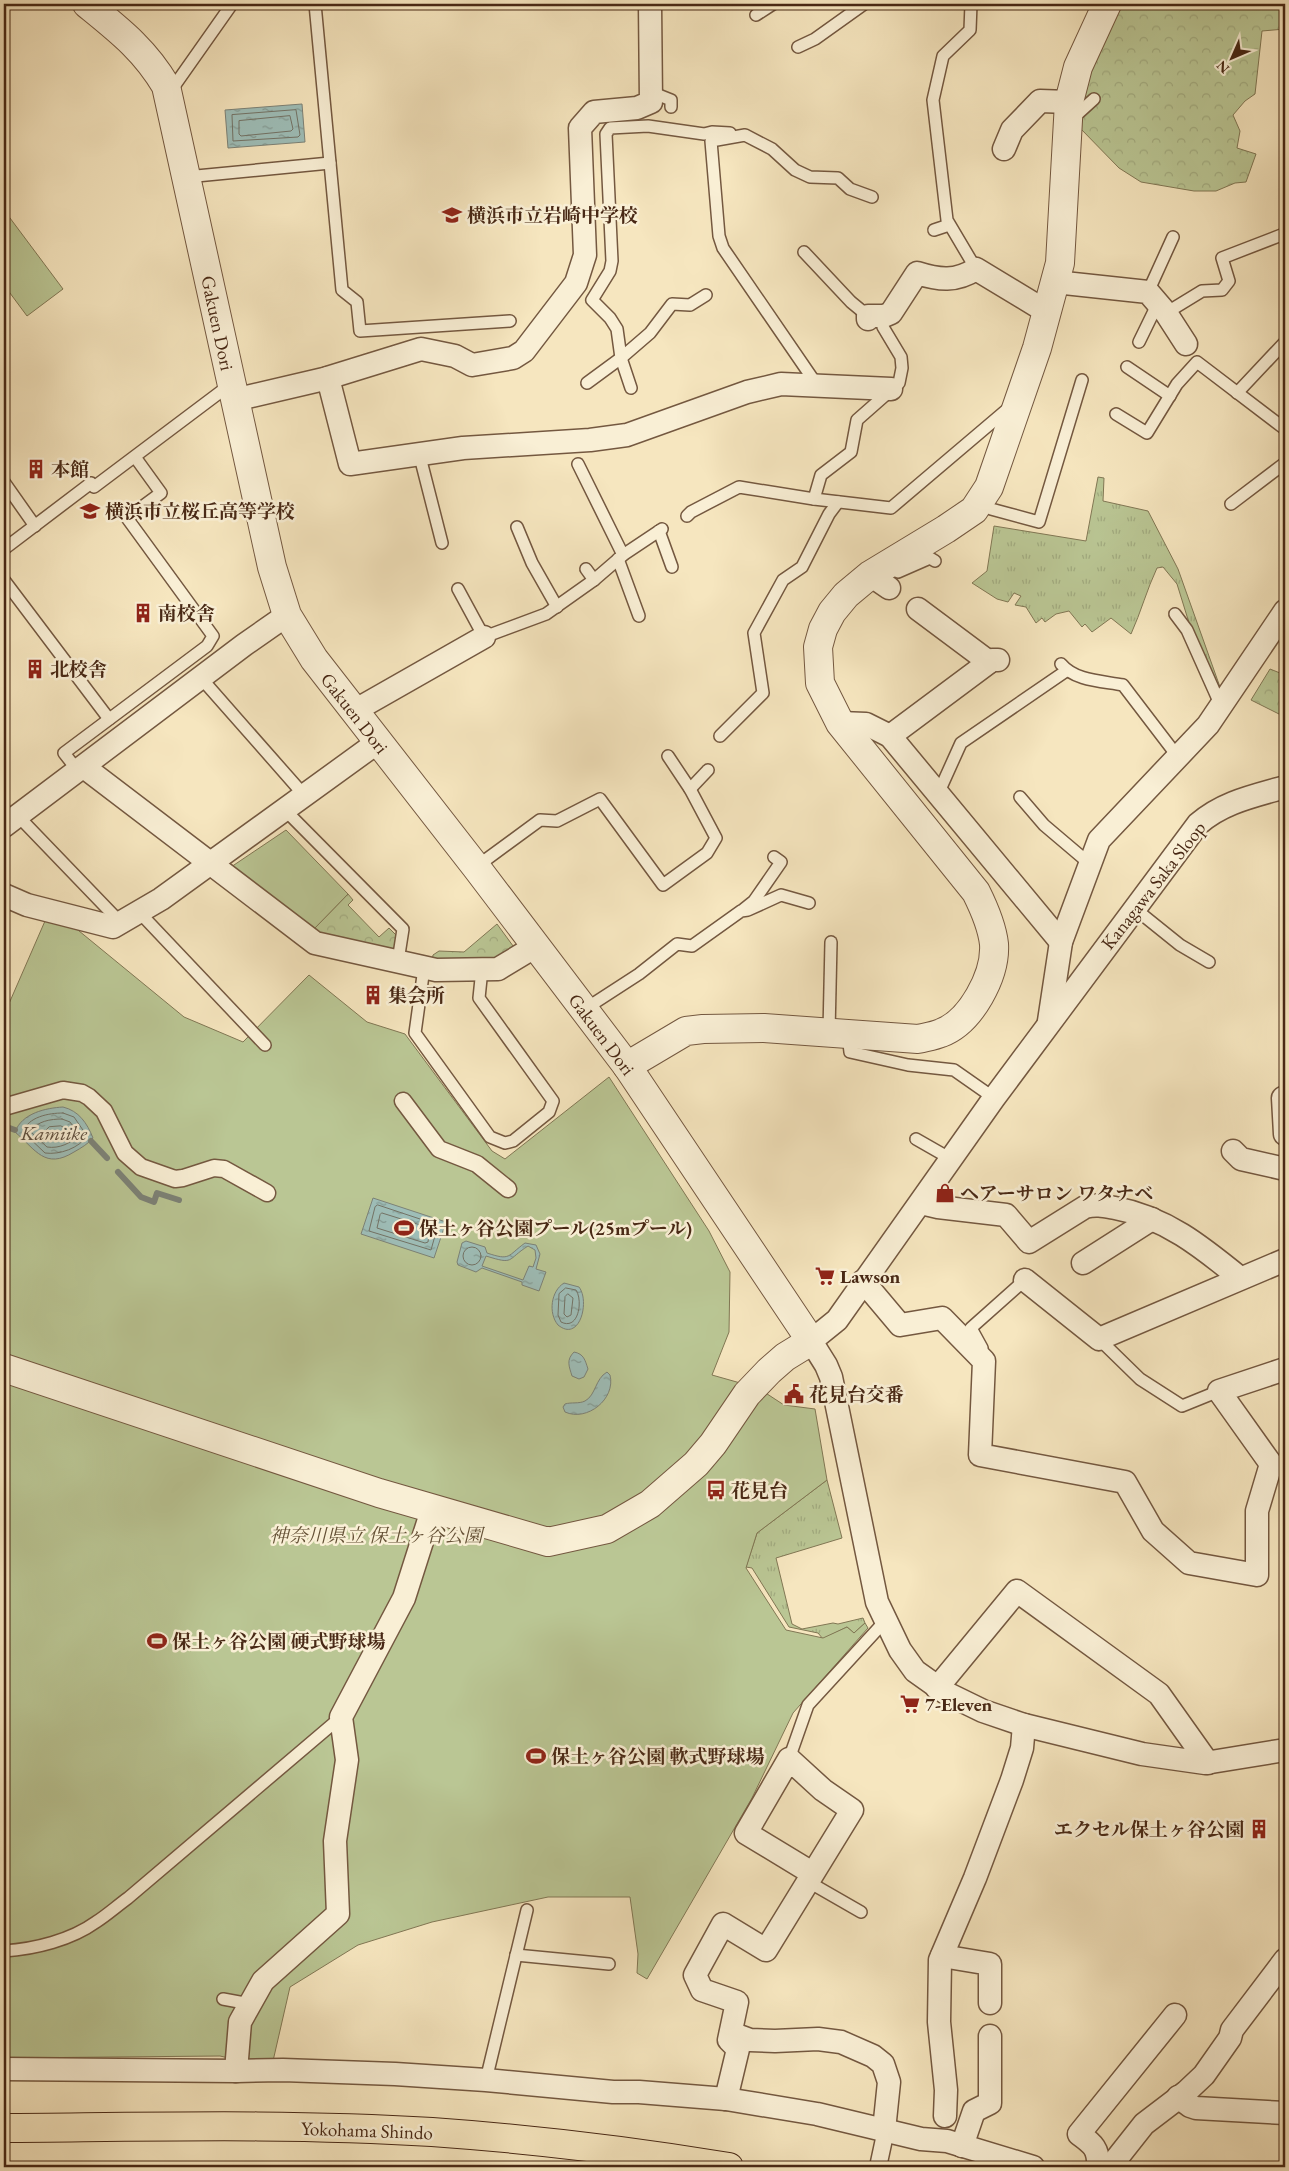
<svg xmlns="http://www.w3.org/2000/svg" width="1289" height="2171" viewBox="0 0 1289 2171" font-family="'EB Garamond','Noto Serif JP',serif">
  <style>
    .grass { fill: url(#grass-tufts); stroke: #817754 }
    .forest { fill: url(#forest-crowns); stroke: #817754 }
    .green { fill: #bac694; stroke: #817754 }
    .water { fill: url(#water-ripples); stroke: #7c8277; fill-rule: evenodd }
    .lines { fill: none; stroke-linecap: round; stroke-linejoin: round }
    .shore { stroke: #737366; stroke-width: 1 }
    .stream { stroke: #7c8277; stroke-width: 6 }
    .service-casing { stroke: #745840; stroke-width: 14 }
    .pedestrian-casing { stroke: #745840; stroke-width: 19 }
    .minor-casing { stroke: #745840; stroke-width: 25 }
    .tertiary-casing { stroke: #745840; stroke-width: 30 }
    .trunk-casing { stroke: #482815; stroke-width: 30 }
    .service { stroke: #f9efd5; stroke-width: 11 }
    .pedestrian { stroke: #f9efd5; stroke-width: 16 }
    .minor { stroke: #f9efd5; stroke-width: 22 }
    .tertiary { stroke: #f9efd5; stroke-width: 28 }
    .trunk { stroke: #f6e6bf; stroke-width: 28 }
    .labels { text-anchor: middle; stroke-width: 5; stroke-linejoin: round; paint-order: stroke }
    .poi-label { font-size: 19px; font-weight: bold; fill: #482815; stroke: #f9efd5; text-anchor: start }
    .street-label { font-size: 19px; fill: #482815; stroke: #f9efd5 }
    .park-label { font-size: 19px; font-style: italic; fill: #645035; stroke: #f9efd5 }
    .water-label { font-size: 20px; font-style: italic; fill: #5e4e3e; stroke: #f9efd5 }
  </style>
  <defs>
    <pattern id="grass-tufts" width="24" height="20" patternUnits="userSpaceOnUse" patternTransform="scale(1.25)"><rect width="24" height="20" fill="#bac694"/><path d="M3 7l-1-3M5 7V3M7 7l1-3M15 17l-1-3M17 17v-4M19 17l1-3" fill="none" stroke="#a1aa7f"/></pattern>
    <pattern id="forest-crowns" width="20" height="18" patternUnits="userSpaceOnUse" patternTransform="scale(1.25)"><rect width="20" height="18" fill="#bac694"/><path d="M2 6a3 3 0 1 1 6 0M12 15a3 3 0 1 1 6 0" fill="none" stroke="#a1aa7f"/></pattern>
    <pattern id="water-ripples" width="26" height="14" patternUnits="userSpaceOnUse" patternTransform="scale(1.25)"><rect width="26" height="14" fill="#9ebeb8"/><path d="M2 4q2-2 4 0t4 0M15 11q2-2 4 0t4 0" fill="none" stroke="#839a94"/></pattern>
  </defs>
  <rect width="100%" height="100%" fill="#f6e6bf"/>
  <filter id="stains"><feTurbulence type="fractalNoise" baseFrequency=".004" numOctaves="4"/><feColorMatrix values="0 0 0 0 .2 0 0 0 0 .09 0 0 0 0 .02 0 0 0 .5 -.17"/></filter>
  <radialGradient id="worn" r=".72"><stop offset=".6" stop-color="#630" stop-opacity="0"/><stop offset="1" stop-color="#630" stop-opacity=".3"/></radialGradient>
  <g class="grass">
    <path d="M1098,477L1104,478L1103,501L1148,511L1178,569L1220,687L1218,689L1190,626L1177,584L1163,567L1157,568C1147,589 1141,612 1131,634L1111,618L1092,632L1085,624L1082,627L1069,611L1056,614L1045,622L1042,618L1036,623L1026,607L1015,605L1021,596L1014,593L1008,602L997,599L972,583L987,571L994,526L1086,541Z"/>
    <polygon points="827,1480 842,1538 776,1558 792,1624 802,1629 833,1623 838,1624 863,1618 865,1623 854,1633 847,1627 823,1639 818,1633 789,1627 752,1568 746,1567 757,1533"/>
  </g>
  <g class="forest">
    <polygon points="1119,4 1285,4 1285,29 1262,31 1255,94 1245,101 1233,115 1240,131 1237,148 1256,154 1246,182 1235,183 1216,191 1194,191 1141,182 1119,168 1080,128 1083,87"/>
    <polygon points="1270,669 1285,675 1285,717 1251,700"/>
    <polygon points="348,894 353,900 348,905 379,937 389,928 396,935 394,953 321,937 313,930"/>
    <polygon points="497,924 516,950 503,960 432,961 433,955 439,951 464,952"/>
  </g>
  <g class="green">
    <polygon points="4,210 63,289 27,316 4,285"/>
    <polygon points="286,830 348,894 313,930 231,867"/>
    <polygon points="45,921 73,926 184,1017 243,1042 309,975 367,1022 405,1034 492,1151 505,1159 609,1077 709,1231 730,1272 729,1332 712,1375 758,1388 784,1405 815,1409 827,1480 757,1533 746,1568 786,1630 823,1638 847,1627 854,1633 865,1623 868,1628 793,1713 752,1798 647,1979 637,1973 638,1954 630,1897 548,1897 432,1922 358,1945 290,1987 273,2061 259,2065 220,2056 4,2058 4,1015"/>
  </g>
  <g class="water">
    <polygon points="302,104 305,142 228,148 225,110"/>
    <path d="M63,1107C79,1111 87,1123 93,1138C88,1144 81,1148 74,1152C45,1170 36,1150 15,1132C22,1113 46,1108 63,1107Z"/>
    <polygon points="373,1198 446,1222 434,1258 361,1234"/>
    <path d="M466,1241L485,1247L487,1253C511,1261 507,1256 525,1243L536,1245L540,1254L536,1269L546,1272L539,1291L522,1285V1282L482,1268L476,1272L458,1265L457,1262L462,1243ZM528,1246L535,1250L536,1258L533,1267L529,1266L523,1280L482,1266L486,1256C515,1265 506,1260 528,1246Z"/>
    <path d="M564,1283L579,1287C590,1301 580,1343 558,1325C548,1313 551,1291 564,1283Z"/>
    <path d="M574,1352C584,1354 585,1360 588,1369L584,1377L579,1379L572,1376C569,1366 566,1360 574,1352Z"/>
    <path d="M607,1372L610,1375C616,1399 587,1422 565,1412L563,1407L565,1404C571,1402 579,1404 585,1401C596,1395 595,1379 607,1372Z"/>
  </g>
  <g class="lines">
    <g class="shore">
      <polygon points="296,110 300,135 298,137 233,141 232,115"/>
      <polygon points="290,116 293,129 291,131 241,136 239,134 239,121"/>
      <path d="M63,1113L74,1117L87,1136C79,1148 60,1155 45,1153L23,1132C28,1117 48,1113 63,1113Z"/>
      <path d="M62,1119L70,1122L79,1134C72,1143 59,1149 47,1147L31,1132C36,1121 51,1119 62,1119Z"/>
      <polygon points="61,1126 65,1128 68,1133 56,1140 49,1140 43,1133 49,1127"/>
      <polygon points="378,1205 438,1225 431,1250 369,1231 375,1207"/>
      <polygon points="382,1213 430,1228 428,1242 425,1243 377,1228 380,1215"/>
      <circle cx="472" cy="1256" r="9"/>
      <path d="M566,1288L576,1290C583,1300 579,1331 561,1322L558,1315L559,1294Z"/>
      <polygon points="568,1294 573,1298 571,1315 567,1317 564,1314 565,1297"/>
    </g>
    <g class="stream">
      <polyline points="4,1126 15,1130"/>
      <polyline points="91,1141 107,1158"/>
      <polyline points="118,1172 141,1197 154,1202 157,1193 179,1200"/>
    </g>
    <defs>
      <g id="service">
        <polyline points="315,4 342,290 357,302 360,331 510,321"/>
        <polyline points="971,4 970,30 943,56 933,100 947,220 976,269"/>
        <polyline points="756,15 773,4"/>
        <polyline points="798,47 815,39 864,4"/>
        <polyline points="170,92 232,4"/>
        <polyline points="651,92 671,100 671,107"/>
        <polyline points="1072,119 1094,99"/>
        <polyline points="186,177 330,163"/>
        <polyline points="934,230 949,225"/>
        <polyline points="804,252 851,302 868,316"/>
        <polyline points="1148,292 1173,237"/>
        <polyline points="1166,313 1202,291 1222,290 1229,281 1222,258 1284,234"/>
        <polyline points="1139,342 1158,303"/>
        <polyline points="1127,367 1170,396"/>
        <polyline points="587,383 621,358 650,333 672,304 690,305 706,295"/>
        <polyline points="817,385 723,248 719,236 711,141 745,135 772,149 795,170 810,177 838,178 850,189 872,197"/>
        <polyline points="631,388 621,358 617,329 610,318 592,300 610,271 612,261 606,134 610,128 648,126 704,134 712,132 730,133"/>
        <polyline points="1237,393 1285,342"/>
        <polyline points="1116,414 1147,433 1177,384 1197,362 1285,429"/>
        <polyline points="419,453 442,543"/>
        <polyline points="578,464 623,555"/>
        <polyline points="4,482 35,526"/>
        <polyline points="814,499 821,475 851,452 857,420 899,383 902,368 901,357 883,327"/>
        <polyline points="981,501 991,509 1039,522 1082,380"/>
        <polyline points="1231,504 1285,463"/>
        <polyline points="687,516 691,512 739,487 814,499 891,508 1010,407"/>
        <polyline points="517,527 532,563 557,607"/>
        <polyline points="659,531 672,567"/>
        <polyline points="4,549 91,483 94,487 231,384"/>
        <polyline points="618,559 639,616"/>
        <polyline points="586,569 594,580 623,555 662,529"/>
        <polyline points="898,572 930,558 935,561"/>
        <polyline points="4,580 109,719"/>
        <polyline points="458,589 484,637 546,614 594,580"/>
        <polyline points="1175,614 1187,630 1221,706"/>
        <path d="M1061,664C1075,681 1102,681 1123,685L1178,757"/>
        <polyline points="201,678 304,795"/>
        <polyline points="720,736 763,693 754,633 783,580 802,567 829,514 838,502"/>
        <polyline points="78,771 64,753 207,646 213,636 127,518 161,493 135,457"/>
        <polyline points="690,789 708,770"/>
        <polyline points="938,794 961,743 1066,671"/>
        <polyline points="1020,797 1044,825 1090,864"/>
        <polyline points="284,809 403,929 398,961"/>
        <polyline points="18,816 121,923"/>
        <polyline points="476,867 540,820 557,821 600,799 663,885 707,853 716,838 690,789 668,756"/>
        <polyline points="1134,908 1180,945 1209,962"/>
        <polyline points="744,909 754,901 781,862 774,857"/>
        <polyline points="139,912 265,1045"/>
        <polyline points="424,968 415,1033 490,1137 505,1143 513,1141 549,1112 553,1101 479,998 482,969"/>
        <polyline points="585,1009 639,974 677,944 692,946 741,911 748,910 781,895 809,903"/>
        <polyline points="829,1032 831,942"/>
        <polyline points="848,1035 850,1052 908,1065 954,1070 994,1098"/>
        <polyline points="916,1139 951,1159"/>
        <polyline points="1099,1339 1140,1379 1182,1406 1219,1391"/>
        <polyline points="982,1348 971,1328 1025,1280"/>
        <polyline points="789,1759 808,1705 886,1620"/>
        <polyline points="807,1881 861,1912"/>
        <path d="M4,1951C35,1949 71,1940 96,1922C107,1915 117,1906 128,1898L341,1717"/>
        <polyline points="516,1955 609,1964"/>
        <polyline points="223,1999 250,2004"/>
        <polyline points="486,2080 527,1910"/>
      </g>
      <g id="pedestrian">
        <polyline points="403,1101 439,1149 477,1164 508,1189"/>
        <polyline points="4,1107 63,1090 82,1093 89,1097 104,1111 125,1153 141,1167 175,1179 183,1178 214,1168 224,1169 267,1193"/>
        <polyline points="878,2167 884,2139"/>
      </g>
      <g id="minor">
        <polyline points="1004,149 1012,130 1040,101 1069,102"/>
        <polyline points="1055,282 1148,292 1166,313 1186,344"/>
        <path d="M868,319V316H884L891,313L917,273C939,280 956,282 976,269L1047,312"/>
        <polyline points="328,378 350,464 463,448 590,440 627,435 747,392 781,384 891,389"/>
        <polyline points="234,400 324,379 421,349 455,356 472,365 513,358 524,351 576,283 585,255 580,128 594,112 637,108 651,102 650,4"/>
        <polyline points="870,575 889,588"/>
        <polyline points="918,609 989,662"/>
        <polyline points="354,711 484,637"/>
        <polyline points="840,723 866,724 890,736 1061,942"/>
        <polyline points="890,736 992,660 998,660"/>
        <polyline points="84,767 315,943 436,970 498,969 536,946"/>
        <path d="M1285,787C1254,796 1223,802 1198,824L994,1098L837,1320L811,1341L826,1365L831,1377L877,1602L900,1650L915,1671L946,1693L983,1711L1024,1725L1142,1754L1205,1763L1285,1750"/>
        <polyline points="4,826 244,645 287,615"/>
        <polyline points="4,895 27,905 113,927 161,899 378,742"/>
        <polyline points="1049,1021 1061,942 1099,840 1208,725 1285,611"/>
        <polyline points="1283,1098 1285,1134"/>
        <polyline points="1233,1151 1241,1159 1285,1169"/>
        <path d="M921,1203L938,1207L1006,1215L1029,1242L1085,1207C1096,1204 1104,1206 1115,1208C1165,1217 1202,1247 1240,1278"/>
        <polyline points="1083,1263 1152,1219"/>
        <polyline points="1025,1280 1099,1339 1285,1260"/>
        <polyline points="863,1281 900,1325 942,1318 984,1361 980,1455 1125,1482 1153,1531 1189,1563 1257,1575 1257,1511 1271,1464 1219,1391 1285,1369"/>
        <polyline points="937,1688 1017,1591 1159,1694 1208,1763"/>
        <polyline points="942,1956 990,1964 990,2003"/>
        <polyline points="731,2033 750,2040 775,2041 818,2039 841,2042 873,2056 883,2064 889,2082 884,2130"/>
        <polyline points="4,2069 236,2071 283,2070 395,2074 486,2080 613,2092 639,2092 726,2099 817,2114 921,2139 947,2141 1033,2167"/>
        <polyline points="236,2071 240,2022 263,1981 338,1914 335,1841 347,1760 341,1717 404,1598 433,1507"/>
        <polyline points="1178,2097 1190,2106 1196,2108 1285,2113"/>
        <polyline points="726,2099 738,2049 729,2040 737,2002 702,1990 695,1975 723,1924 766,1950 852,1810 823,1790 789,1759 746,1833 812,1873"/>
        <polyline points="945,2116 946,2090 939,2022 940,1960 975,1878 1012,1780 1022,1748 1024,1725"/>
        <polyline points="962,2146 974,2111 990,2103 990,2036"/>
        <path d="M1098,2167C1099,2149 1093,2144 1079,2134L1175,2015"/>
        <polyline points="1110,2167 1144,2124 1186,2092 1204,2075 1230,2038 1232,2030 1285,1960"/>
      </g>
      <g id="tertiary">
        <path d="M627,1066L686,1031L703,1029L764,1028L918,1039C926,1037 934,1036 941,1033C971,1022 996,975 994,944C992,926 984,908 976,892L840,723L820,683L818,647L823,629L832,612L846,595L870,575L946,529L974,510L989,487L1037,348L1060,263L1069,102L1078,67L1107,4"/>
        <path d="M4,1368L379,1493L548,1542L607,1529L650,1504L696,1464L713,1444L747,1394L769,1371L785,1357L811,1341L627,1066L476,867L314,659L287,615L272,567L166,86C145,50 119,30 87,4"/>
      </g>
      <path id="trunk" d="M4,2128C146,2127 289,2123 432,2132C531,2139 631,2151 729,2167"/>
    </defs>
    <use href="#service" class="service-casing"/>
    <use href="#pedestrian" class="pedestrian-casing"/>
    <use href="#minor" class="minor-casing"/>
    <use href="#tertiary" class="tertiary-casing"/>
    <use href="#trunk" class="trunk-casing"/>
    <use href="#service" class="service"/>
    <use href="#pedestrian" class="pedestrian"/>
    <use href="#minor" class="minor"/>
    <use href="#tertiary" class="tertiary"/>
    <use href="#trunk" class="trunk"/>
  </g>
  <defs>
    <symbol id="school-bare" viewBox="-9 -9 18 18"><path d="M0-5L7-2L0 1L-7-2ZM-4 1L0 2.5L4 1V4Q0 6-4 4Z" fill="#8f2418" stroke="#f9efd5" stroke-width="2.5" paint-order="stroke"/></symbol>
    <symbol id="building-bare" viewBox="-9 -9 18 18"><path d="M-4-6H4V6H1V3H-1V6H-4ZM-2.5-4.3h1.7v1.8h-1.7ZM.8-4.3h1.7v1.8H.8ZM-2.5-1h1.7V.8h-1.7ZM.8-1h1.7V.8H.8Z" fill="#8f2418" stroke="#f9efd5" stroke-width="2.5" paint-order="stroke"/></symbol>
    <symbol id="shop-bare" viewBox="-9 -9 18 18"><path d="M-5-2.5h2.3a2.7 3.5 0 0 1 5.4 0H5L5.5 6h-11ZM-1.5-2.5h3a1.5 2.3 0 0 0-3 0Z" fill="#8f2418" stroke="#f9efd5" stroke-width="2.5" paint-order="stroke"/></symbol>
    <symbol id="stadium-bare" viewBox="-9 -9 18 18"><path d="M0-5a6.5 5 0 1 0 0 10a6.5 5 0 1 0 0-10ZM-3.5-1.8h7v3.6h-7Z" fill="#8f2418" stroke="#f9efd5" stroke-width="2.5" paint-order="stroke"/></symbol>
    <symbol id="supermarket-bare" viewBox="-9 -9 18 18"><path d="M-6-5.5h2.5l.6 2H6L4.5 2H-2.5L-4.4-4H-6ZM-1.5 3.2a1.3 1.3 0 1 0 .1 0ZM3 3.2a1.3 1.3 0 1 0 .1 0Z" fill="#8f2418" stroke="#f9efd5" stroke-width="2.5" paint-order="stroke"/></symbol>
    <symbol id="civic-bare" viewBox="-9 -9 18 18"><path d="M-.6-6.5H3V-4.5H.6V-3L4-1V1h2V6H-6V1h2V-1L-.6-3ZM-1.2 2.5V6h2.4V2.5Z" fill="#8f2418" stroke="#f9efd5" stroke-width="2.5" paint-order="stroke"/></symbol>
    <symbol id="bus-bare" viewBox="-9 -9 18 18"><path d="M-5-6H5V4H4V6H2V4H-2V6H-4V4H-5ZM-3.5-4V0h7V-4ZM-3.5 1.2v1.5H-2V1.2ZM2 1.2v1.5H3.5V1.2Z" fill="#8f2418" stroke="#f9efd5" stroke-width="2.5" paint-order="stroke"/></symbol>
  </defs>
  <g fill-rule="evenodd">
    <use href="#school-bare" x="438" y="201" width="28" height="28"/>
    <use href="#building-bare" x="22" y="455" width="28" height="28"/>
    <use href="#school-bare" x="76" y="497" width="28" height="28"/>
    <use href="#building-bare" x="129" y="599" width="28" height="28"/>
    <use href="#building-bare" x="21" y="655" width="28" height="28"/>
    <use href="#building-bare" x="359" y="981" width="28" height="28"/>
    <use href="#shop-bare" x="931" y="1179" width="28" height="28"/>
    <use href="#stadium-bare" x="390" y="1214" width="28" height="28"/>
    <use href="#supermarket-bare" x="811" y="1262" width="28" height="28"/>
    <use href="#civic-bare" x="780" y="1380" width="28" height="28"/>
    <use href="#bus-bare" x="702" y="1476" width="28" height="28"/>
    <use href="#stadium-bare" x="143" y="1627" width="28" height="28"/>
    <use href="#supermarket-bare" x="896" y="1690" width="28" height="28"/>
    <use href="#stadium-bare" x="522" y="1742" width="28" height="28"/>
    <use href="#building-bare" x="1245" y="1815" width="28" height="28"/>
  </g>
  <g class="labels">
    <g class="poi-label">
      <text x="467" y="222">横浜市立岩崎中学校</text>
      <text x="51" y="476">本館</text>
      <text x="105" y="518">横浜市立桜丘高等学校</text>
      <text x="158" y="620">南校舎</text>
      <text x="50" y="676">北校舎</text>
      <text x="388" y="1002">集会所</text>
      <text x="960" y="1200">ヘアーサロン ワタナベ</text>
      <text x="419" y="1235">保土ヶ谷公園プール(25mプール)</text>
      <text x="840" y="1283">Lawson</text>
      <text x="809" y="1401">花見台交番</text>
      <text x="731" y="1497">花見台</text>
      <text x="172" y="1648">保土ヶ谷公園 硬式野球場</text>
      <text x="925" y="1711">7-Eleven</text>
      <text x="551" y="1763">保土ヶ谷公園 軟式野球場</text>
      <text x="1244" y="1836" text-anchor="end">エクセル保土ヶ谷公園</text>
    </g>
    <g class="street-label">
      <text transform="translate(218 323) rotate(78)" y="7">Gakuen Dori</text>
      <text transform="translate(355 713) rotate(52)" y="7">Gakuen Dori</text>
      <text transform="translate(1153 885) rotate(-52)" y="7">Kanagawa Saka Sloop</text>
      <text transform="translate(602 1034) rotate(53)" y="7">Gakuen Dori</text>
      <text transform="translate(367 2130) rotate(2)" y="7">Yokohama Shindo</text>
    </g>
    <g class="park-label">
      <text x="376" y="1542">神奈川県立 保土ヶ谷公園</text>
    </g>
    <g class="water-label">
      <text x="54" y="1140">Kamiike</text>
    </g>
  </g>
  <rect width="1289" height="2171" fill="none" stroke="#f6e6bf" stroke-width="20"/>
  <rect x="5" y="5" width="1279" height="2161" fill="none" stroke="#482815" stroke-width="2.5"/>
  <rect x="10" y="10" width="1269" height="2151" fill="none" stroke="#482815"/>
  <g transform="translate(1232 58) rotate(225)" stroke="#f9efd5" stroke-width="4" paint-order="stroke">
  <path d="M0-4L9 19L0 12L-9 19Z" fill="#482815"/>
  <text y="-8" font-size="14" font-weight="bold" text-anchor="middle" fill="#482815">N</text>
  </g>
  <rect width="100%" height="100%" filter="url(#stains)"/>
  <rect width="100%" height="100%" fill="url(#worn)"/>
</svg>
